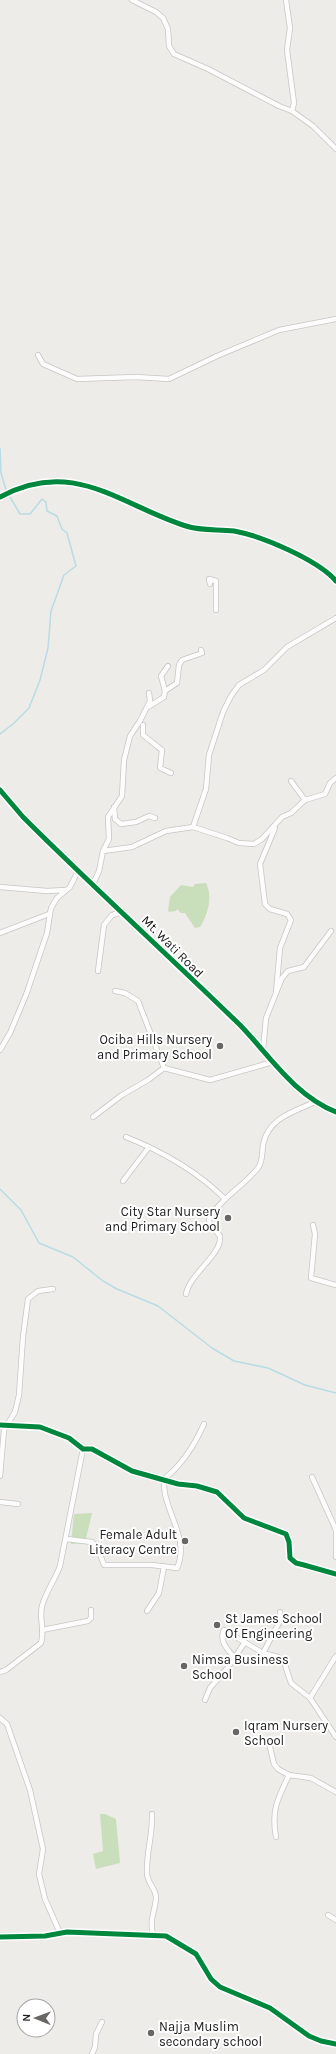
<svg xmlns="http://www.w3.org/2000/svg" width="336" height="2054" viewBox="0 0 336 2054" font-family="Karla,sans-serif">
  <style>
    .forest { fill: #c9debb }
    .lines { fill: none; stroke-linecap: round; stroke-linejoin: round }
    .stream { stroke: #b9dce4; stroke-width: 1.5 }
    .street-casing { stroke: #c7c6c4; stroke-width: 6 }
    .street { stroke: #fcfcfc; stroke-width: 4.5 }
    .cycleway-casing { stroke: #fff; stroke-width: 8 }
    .cycleway { stroke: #00873e; stroke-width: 5 }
    .poi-dot { fill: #686766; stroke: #fff; stroke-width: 1.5 }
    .labels { text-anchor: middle; stroke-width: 4; stroke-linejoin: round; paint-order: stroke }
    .street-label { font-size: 13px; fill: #202020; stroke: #fff }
    .poi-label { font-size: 13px; fill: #202020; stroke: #fff; text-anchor: start }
  </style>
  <rect width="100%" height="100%" fill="#eeece8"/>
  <g class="forest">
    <path d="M206,883C213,897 208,915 200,927L195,928L185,913H181L177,909L176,911L169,912L168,910L170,897L181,885L193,887L195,884Z"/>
    <polygon points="92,1513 85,1543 71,1544 74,1514"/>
    <polygon points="100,1814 105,1814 116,1819 120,1863 96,1869 93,1854 103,1851"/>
  </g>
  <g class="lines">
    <g class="stream">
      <polyline points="0,448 1,473 6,490 20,514 30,514 42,499 46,502 47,511 57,516 62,529 67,533 76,566 64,575 51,611 48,648 40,680 29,708 13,724 0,734"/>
      <polyline points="0,1189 21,1210 39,1243 73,1257 103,1281 117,1289 158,1306 212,1348 234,1361 268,1368 305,1385 336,1393"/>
    </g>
    <defs>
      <g id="street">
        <polyline points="132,0 156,12 163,18 168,29 169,46 174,54 208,69 279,106 292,111 313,126 336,149"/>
        <polyline points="286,0 290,28 287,50 294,103 292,111"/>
        <polyline points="38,355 43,364 77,379 136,377 169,379 217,356 279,330 336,319"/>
        <path d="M0,497C73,457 120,505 186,526C201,531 218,529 234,531C262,536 318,560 336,581"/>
        <polyline points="210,584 209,579 216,581 216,610"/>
        <polyline points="165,691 177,683 179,665 182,660 202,653 201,650"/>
        <polyline points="148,707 164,697 165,691 161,676 168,666"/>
        <polyline points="143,725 143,735 162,750 160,768 171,773"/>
        <polyline points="291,781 305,800"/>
        <path d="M0,790L23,817C94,888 168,955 240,1025C270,1056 294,1095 336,1112"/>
        <polyline points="114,807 115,819 121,824 136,822 149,816 155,818"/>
        <polyline points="193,827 206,789 209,755 223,712 231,696 239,685 264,670 287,647 336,618"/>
        <polyline points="275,828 260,864 265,904 270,909 287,914 291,920 280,948 276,993"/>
        <polyline points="103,851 109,839 108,817 122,796 124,760 130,736 140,721 150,701 149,693"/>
        <polyline points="93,884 99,871 103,851 132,847 166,831 193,827 227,838 239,843 254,844 262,839 282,817 291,813 305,800 325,794 330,783 336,778"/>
        <polyline points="0,887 47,891 66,890"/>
        <polyline points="0,933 49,914"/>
        <polyline points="98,971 104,925 112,915 123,912"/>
        <polyline points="115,991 125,993 138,1001 164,1068"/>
        <polyline points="0,1050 10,1033 26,995 47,933 51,908 57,898 70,887 78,871"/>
        <polyline points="263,1050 266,1018 282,978 288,971 304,967 331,931"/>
        <polyline points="93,1117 122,1095 148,1080 164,1068 210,1080 273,1062"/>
        <path d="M126,1137C161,1151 198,1172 225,1199"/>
        <polyline points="123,1181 149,1147"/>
        <polyline points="313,1225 315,1234 311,1278 336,1285"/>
        <path d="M186,1294C190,1273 222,1255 220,1236L210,1224L209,1220C220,1198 243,1187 258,1168C263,1162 262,1152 263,1145C268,1118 293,1112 315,1102"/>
        <polyline points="0,1425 40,1427 69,1438 83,1449 92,1449 132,1471 178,1484 197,1486 217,1492 244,1518 286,1534 289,1542 290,1558 296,1563 304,1565 336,1574"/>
        <polyline points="0,1476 4,1430 15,1412 19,1395 23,1337 28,1299 38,1291 53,1289"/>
        <polyline points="312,1477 336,1530"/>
        <polyline points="0,1502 18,1504"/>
        <polyline points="336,1530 336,1557"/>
        <path d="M66,1539L92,1542L99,1552L104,1565H152L177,1568C188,1544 172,1521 166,1498C164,1492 164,1485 164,1479C182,1465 195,1444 204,1424"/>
        <polyline points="147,1611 159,1593 164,1567"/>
        <polyline points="42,1630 88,1621 91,1618 91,1610"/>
        <polyline points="263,1653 280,1621 280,1612"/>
        <path d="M234,1657C227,1649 219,1641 224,1630L263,1653L278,1657L284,1662L291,1683L310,1698L336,1737"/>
        <path d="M0,1672L6,1670L41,1643C45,1631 39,1618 42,1606C46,1591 55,1580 60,1566L83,1449"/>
        <polyline points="310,1698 336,1656"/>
        <polyline points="205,1700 210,1688 229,1666 245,1642"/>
        <polyline points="0,1718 7,1724 30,1790 43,1849 39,1874 45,1899 60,1933"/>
        <polyline points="269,1743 274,1764 278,1769 289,1775 311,1778 336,1792"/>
        <path d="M152,1814C153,1834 146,1853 147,1873C147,1883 156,1888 156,1898C155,1912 149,1920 153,1934"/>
        <path d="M276,1837C271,1810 278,1798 289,1775"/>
        <polyline points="328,1915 336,1920"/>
        <polyline points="0,1937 45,1936 67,1932 166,1936 196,1954 211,1979 220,1987 270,2008 309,2036 321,2041 336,2044"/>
        <polyline points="92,2054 95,2047 96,2034 102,2022"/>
      </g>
    </defs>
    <use href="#street" class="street-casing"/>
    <use href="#street" class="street"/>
    <defs>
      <g id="cycleway">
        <path d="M0,497C73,457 120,505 186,526C201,531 218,529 234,531C262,536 318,560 336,581"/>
        <path d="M0,790L23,817C94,888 168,955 240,1025C270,1056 294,1095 336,1112"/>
        <polyline points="0,1425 40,1427 69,1438 83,1449 92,1449 132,1471 178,1484 197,1486 217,1492 244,1518 286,1534 289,1542 290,1558 296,1563 304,1565 336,1574"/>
        <polyline points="0,1937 45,1936 67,1932 166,1936 196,1954 211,1979 220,1987 270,2008 309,2036 321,2041 336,2044"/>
      </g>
    </defs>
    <use href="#cycleway" class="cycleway-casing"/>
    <use href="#cycleway" class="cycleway"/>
  </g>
  <g class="poi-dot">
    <circle cx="220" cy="1046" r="4"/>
    <circle cx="228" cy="1218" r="4"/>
    <circle cx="185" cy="1541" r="4"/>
    <circle cx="217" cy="1625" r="4"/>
    <circle cx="184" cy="1666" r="4"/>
    <circle cx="236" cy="1732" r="4"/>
    <circle cx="151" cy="2033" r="4"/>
  </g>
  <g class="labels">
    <g class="street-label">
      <text transform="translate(173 946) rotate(45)" y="5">Mt. Wati Road</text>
    </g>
    <g class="poi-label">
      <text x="212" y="1044" text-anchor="end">Ociba Hills Nursery<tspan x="212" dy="15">and Primary School</tspan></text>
      <text x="220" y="1216" text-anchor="end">City Star Nursery<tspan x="220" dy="15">and Primary School</tspan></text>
      <text x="177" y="1539" text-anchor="end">Female Adult<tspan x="177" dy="15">Literacy Centre</tspan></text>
      <text x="225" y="1623">St James School<tspan x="225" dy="15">Of Engineering</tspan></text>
      <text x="192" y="1664">Nimsa Business<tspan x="192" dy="15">School</tspan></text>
      <text x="244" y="1730">Iqram Nursery<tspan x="244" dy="15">School</tspan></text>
      <text x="159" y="2031">Najja Muslim<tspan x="159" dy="15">secondary school</tspan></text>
    </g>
  </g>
  <g transform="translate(36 2018) rotate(271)"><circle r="19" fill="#ffffff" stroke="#a6a6a6"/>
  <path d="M0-3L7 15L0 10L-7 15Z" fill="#686766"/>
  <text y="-6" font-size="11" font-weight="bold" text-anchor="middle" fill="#202020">N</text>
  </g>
</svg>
